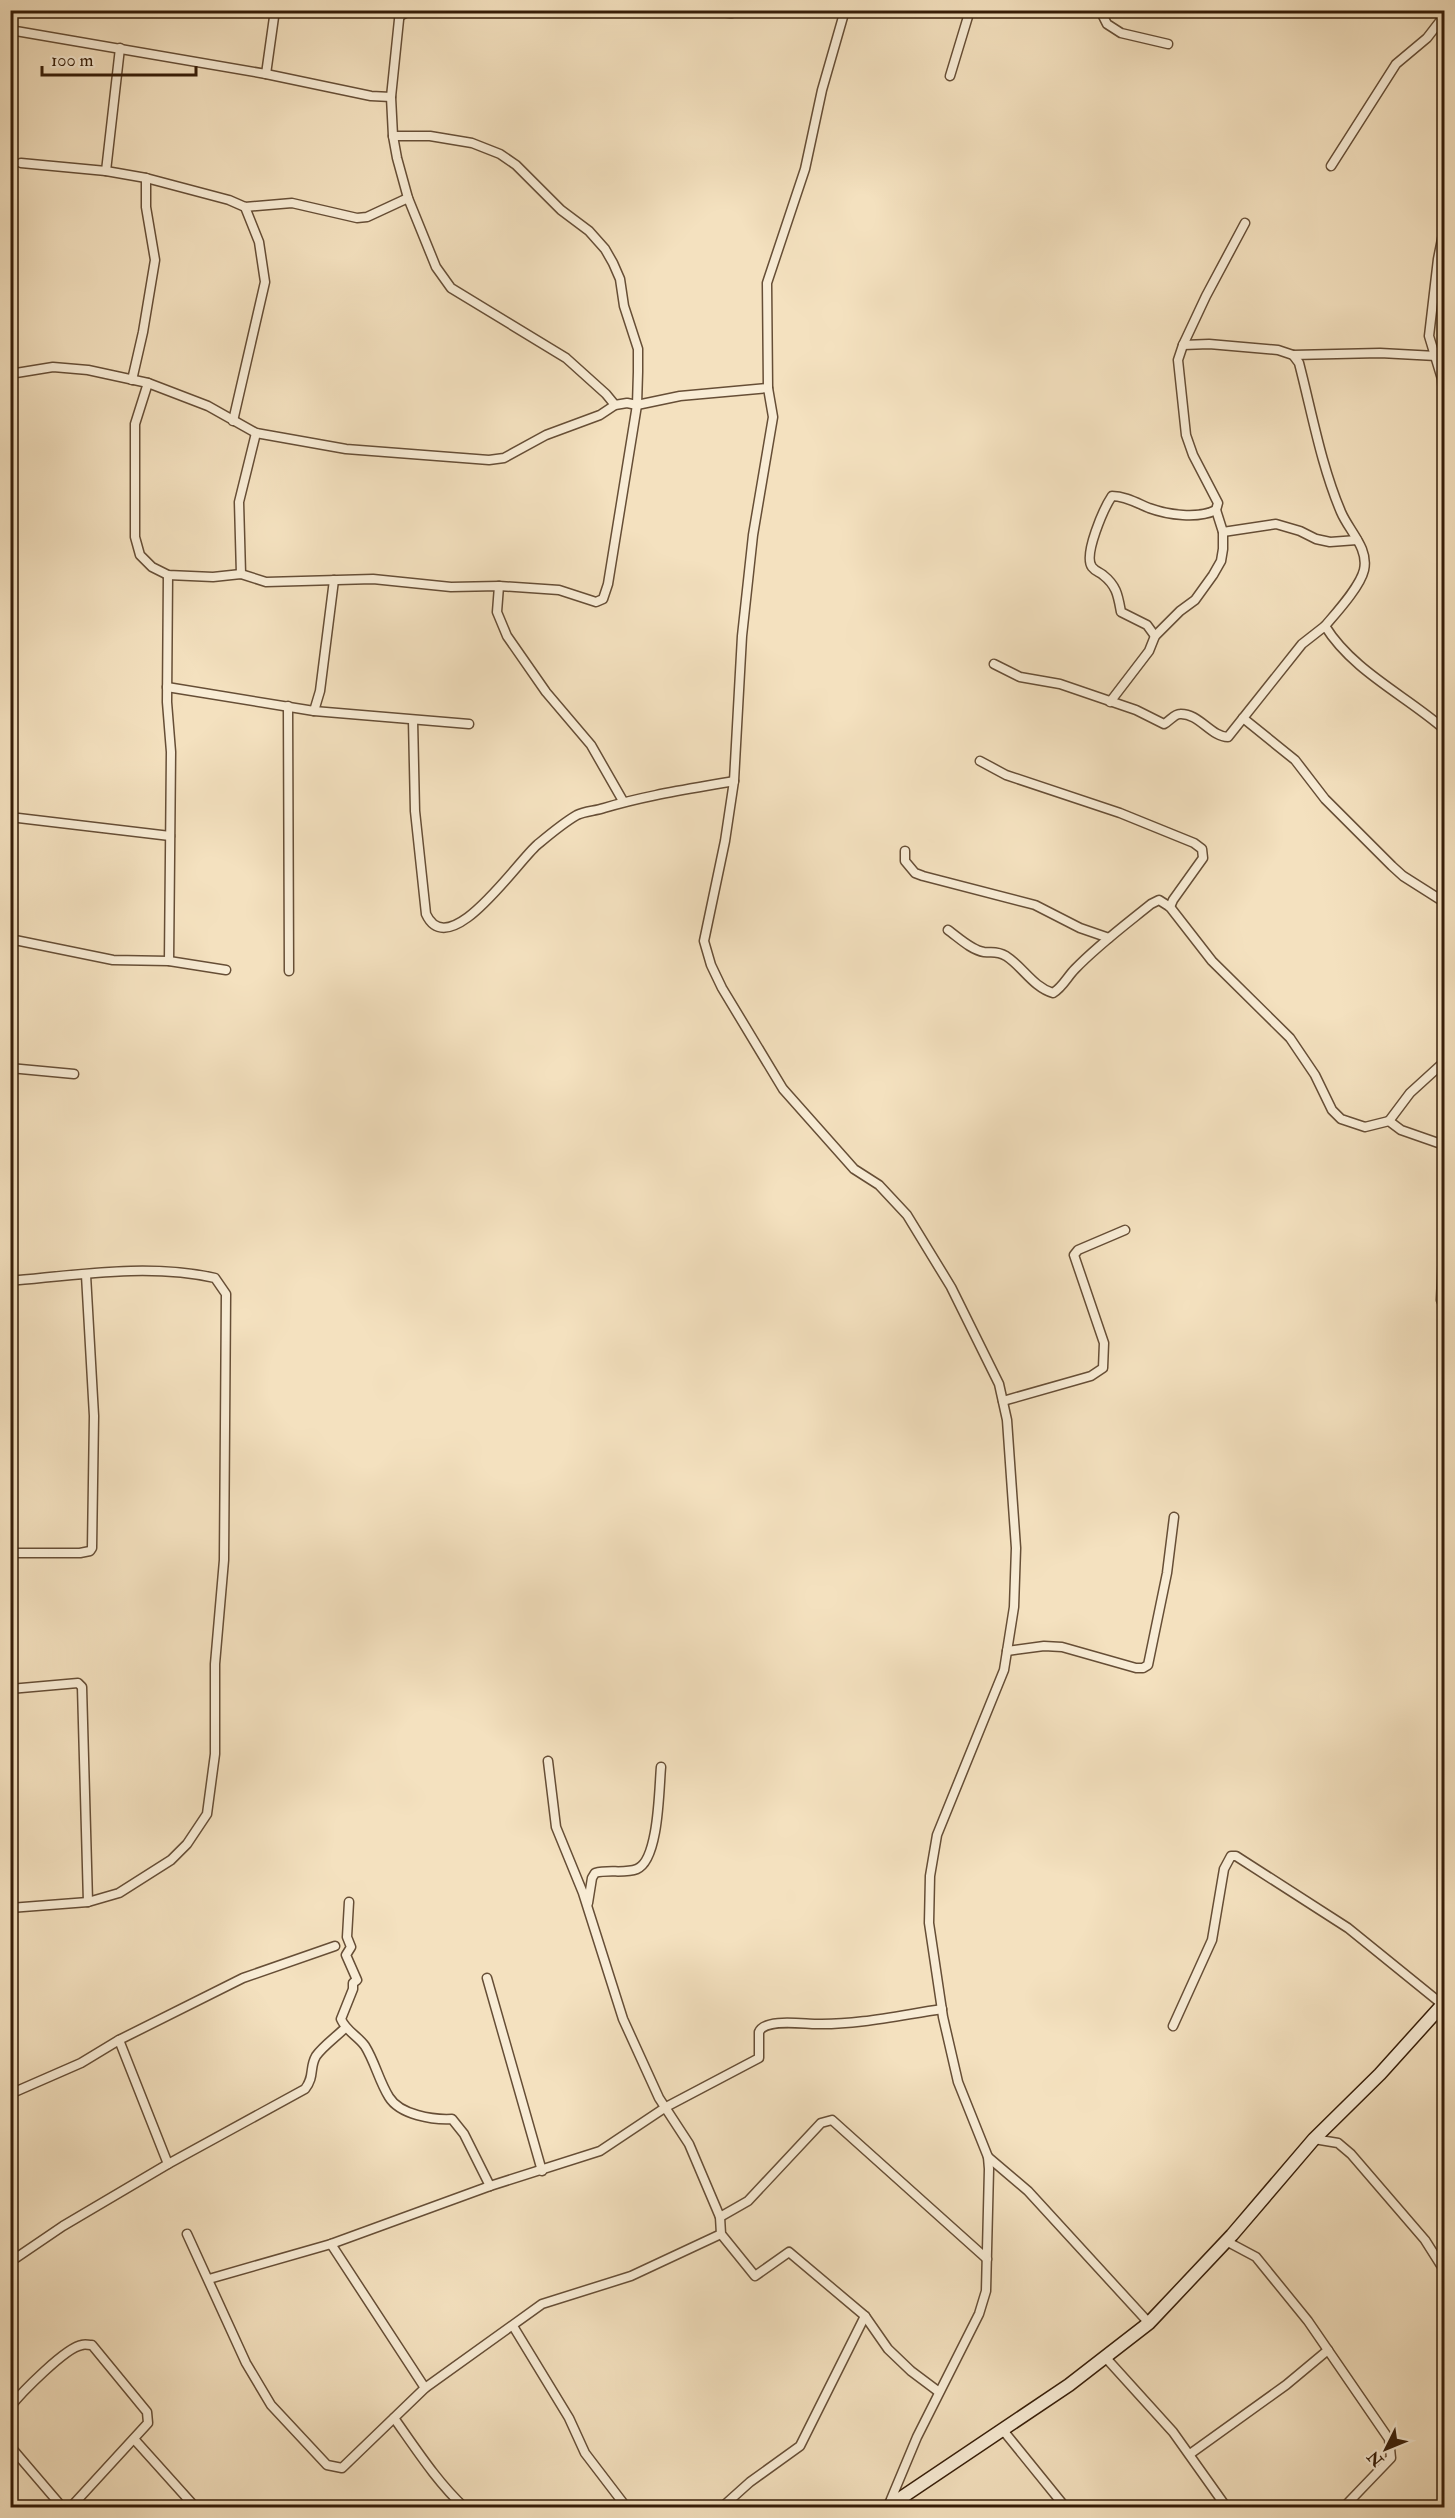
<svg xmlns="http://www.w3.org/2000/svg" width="1455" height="2518" viewBox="0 0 1455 2518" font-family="'IM FELL Double Pica',serif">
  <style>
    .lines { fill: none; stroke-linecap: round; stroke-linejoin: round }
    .street-casing { stroke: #664e36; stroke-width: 11 }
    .secondary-casing { stroke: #361d08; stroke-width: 15 }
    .street { stroke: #f8ecd5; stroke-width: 8 }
    .secondary { stroke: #f8ecd5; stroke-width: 12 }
  </style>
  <rect width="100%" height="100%" fill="#f4e1bf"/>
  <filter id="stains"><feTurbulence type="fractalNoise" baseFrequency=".00333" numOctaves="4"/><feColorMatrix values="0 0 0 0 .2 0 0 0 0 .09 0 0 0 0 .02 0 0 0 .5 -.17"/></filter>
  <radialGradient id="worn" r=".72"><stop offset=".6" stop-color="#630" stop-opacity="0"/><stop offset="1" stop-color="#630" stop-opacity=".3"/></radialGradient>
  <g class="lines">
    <defs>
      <g id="street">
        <polyline points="400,10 391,97 393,136 397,158 408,198 436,267 451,288 566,358 606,394 615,405"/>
        <polyline points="698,10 731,13 746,10"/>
        <polyline points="845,10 822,90 805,169 767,283 768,388 773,417 753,535 742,636 734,781 725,841 704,941 711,965 722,988 783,1089 854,1169 879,1185 907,1215 951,1287 999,1384 1007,1420 1016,1548 1014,1607 1004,1670 937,1835 930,1876 929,1923 943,2017 958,2082 988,2157 989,2169 986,2291 979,2314 917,2437 889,2504"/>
        <polyline points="1100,10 1107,24 1121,33 1168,44"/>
        <polyline points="400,16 411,10"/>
        <polyline points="10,30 266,74 371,96 391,97"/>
        <polyline points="266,74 275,10"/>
        <polyline points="950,76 970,10"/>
        <polyline points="21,163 106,171 146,178 229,200 245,207 292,203 357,218 367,217 408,198"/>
        <polyline points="1331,166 1396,64 1427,38 1444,16"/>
        <polyline points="106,171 120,48"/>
        <polyline points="1444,229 1438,259 1429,336 1442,379 1444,409"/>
        <path d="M1183,345L1209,344L1278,350L1293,355L1299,363C1312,413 1321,465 1341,512C1349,531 1369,548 1364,570C1360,587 1336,613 1325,626"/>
        <polyline points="1293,355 1380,353 1436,356"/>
        <polyline points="10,374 53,367 88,370 148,383 208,406 256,433 346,449 489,460 504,458 546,435 600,415 615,405 627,403 637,405 680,396 768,388"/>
        <polyline points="132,380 143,332 155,260 146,207 146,178"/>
        <polyline points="148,383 135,424 135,537 140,555 152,567 168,575 213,577 241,574 266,582 373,579 451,587 499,586 559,590 596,602 603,599 608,584 637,405 638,372 638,349 624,306 620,279 613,263 605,249 589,231 561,210 516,165 500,154 472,143 430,136 393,136"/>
        <polyline points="233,421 265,282 259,242 245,207"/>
        <polyline points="1223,532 1276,524 1300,531 1316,539 1330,542 1357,540"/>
        <polyline points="241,574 239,502 256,433"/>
        <polyline points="168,575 167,702 171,752 169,961"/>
        <polyline points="499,586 497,612 507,636 546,692 591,745 623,801"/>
        <path d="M1155,636L1147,625L1121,612C1118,596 1117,586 1103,575C1099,572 1095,571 1092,567C1083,555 1104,508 1112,496C1125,496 1137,503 1149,508C1168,515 1198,519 1216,510"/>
        <path d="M994,664L1020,677L1060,684L1136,710L1164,724C1170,721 1174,714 1180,714C1199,713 1211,737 1228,737L1302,644L1325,626C1353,671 1405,695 1444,729"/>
        <polyline points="167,687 314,711 469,724"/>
        <polyline points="1110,702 1149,651 1155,636 1180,611 1195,600 1213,575 1221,561 1223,549 1223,532 1216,510 1218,503 1193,455 1186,435 1178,360 1183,345 1206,296 1245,223"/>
        <polyline points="288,706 289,971"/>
        <polyline points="314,711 320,691 334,580"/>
        <polyline points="1243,718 1295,760 1325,799 1392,866 1403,876 1444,902"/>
        <path d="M413,720L415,811L426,914C449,964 517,862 537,845C549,835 563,823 577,815C585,811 595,811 604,808C647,795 690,789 734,781"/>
        <polyline points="980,761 1006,775 1120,813 1194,843 1202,849 1203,858 1173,900 1170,907"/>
        <polyline points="10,817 170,836"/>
        <polyline points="905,851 905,861 915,873 923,876 1035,905 1080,928 1109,938"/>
        <path d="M948,930C958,937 971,950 984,952C993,953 997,951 1006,956C1023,967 1033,987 1053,993C1063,987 1067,977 1075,969C1098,945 1125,925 1151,904L1159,900L1170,907L1212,961L1290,1038L1315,1075L1332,1110L1341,1119L1365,1127L1389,1121L1401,1130L1444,1145"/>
        <polyline points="10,939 113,960 169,961 226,970"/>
        <polyline points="10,1068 74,1074"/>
        <polyline points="1389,1121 1410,1093 1444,1062"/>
        <polyline points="1444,1231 1441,1300 1444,1307"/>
        <path d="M10,1281C77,1275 149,1263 215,1278L226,1294L224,1560L215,1664V1754L207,1814L187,1844L171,1860L119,1893L88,1902L10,1908"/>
        <polyline points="1003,1401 1091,1376 1103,1368 1104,1343 1074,1255 1078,1250 1125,1230"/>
        <polyline points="10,1553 80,1553 90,1551 92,1548 94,1416 86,1275"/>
        <polyline points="1007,1651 1044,1646 1062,1647 1136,1668 1143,1668 1148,1665 1167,1573 1174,1517"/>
        <polyline points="10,1689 78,1683 82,1687 88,1902"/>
        <polyline points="548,1761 556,1827 583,1893 623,2019 659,2098 689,2144 720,2217 721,2234 755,2276 789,2252 865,2316 888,2349 911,2371 939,2392"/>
        <path d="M349,1902L347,1937L351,1947L346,1955L357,1980L353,1983V1989L341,2019C346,2031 358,2036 365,2046C375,2062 379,2081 389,2097C400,2115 433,2120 452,2119L464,2134L490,2186"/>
        <path d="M588,1903L592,1878L595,1873C609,1869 624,1874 637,1869C659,1860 659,1788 661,1767"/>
        <polyline points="487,1978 542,2171"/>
        <polyline points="1173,2026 1212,1940 1224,1869 1231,1856 1236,1856 1348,1928 1443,2005"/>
        <polyline points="119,2040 168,2164"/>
        <polyline points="10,2094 81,2063 119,2040 243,1978 335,1946"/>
        <polyline points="1314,2139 1338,2143 1351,2154 1425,2240 1444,2270"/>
        <polyline points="988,2157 1028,2191 1149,2323"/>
        <polyline points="720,2217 748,2201 821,2123 832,2120 987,2259"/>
        <polyline points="187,2234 246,2363 271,2405 327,2465 342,2468 425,2388 542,2304 631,2276 721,2234"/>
        <polyline points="1226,2241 1256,2257 1308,2321 1389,2439 1391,2458 1343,2508"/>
        <polyline points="331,2244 425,2388"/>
        <path d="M10,2262L63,2226L168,2164L305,2089C315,2076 309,2068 316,2056C323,2046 336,2037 345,2028"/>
        <path d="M209,2279L331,2244L490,2186L600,2151L666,2107L759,2058V2032C765,2018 803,2024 816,2024C858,2025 901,2015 942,2009"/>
        <polyline points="513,2326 569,2418 585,2453 627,2508"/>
        <polyline points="1106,2358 1173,2432 1227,2508"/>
        <path d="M10,2407C21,2393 66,2347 82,2345C85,2344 88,2345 92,2345L147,2412L148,2423L70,2508"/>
        <path d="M394,2418C416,2449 437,2482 465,2508"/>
        <polyline points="1002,2429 1066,2508"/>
        <polyline points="134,2439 196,2508"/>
        <polyline points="10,2446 63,2508"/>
        <polyline points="1190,2454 1286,2385 1328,2350"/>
        <polyline points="721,2508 750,2482 800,2446 865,2316"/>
      </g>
      <polyline id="secondary" points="886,2508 1069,2385 1149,2323 1232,2235 1314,2139 1380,2074 1444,2003"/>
    </defs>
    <use href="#street" class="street-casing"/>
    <use href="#secondary" class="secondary-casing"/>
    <use href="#street" class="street"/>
    <use href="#secondary" class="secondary"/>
  </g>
  <rect width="1455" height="2518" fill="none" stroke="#f4e1bf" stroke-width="36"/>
  <rect x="12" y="12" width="1431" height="2494" fill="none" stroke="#361d08" stroke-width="3"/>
  <rect x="18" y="18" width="1419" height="2482" fill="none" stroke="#361d08" stroke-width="1.5"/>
  <g transform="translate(1386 2449) rotate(227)" stroke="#f8ecd5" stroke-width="4.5" paint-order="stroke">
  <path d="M0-4.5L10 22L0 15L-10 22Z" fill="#361d08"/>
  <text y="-9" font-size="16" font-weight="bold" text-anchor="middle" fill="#361d08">N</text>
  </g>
  <path d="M42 66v9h154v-9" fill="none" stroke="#361d08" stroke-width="3"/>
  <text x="51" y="66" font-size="18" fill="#361d08" stroke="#f8ecd5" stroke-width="4.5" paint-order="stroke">100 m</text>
  <rect width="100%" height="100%" filter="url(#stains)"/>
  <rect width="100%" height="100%" fill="url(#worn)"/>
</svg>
